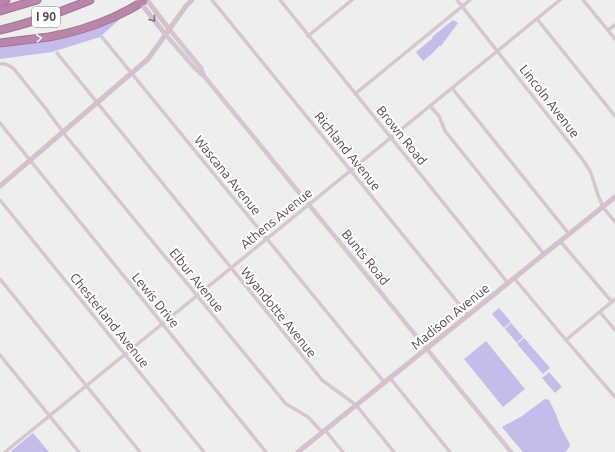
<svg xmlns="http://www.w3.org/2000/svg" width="615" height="452" viewBox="0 0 615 452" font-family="Ubuntu,sans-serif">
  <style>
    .green { fill: #c5bceb }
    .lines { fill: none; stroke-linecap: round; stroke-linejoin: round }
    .motorway-casing { stroke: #a57294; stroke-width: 9 }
    .minor { stroke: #d6c6d2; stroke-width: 3.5 }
    .tertiary { stroke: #d6c6d2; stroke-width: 4.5 }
    .secondary { stroke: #d5c0ce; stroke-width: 5 }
    .motorway { stroke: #b986a9; stroke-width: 7 }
    .oneway { stroke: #84717e }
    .oneway2 { stroke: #f8f3f6 }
    .labels { text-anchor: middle; stroke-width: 4; stroke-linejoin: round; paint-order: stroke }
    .shield { fill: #fff; stroke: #8b7e87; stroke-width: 1 }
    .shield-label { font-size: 12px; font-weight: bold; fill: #594653 }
    .street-label { font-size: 13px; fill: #594653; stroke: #fff }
  </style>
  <rect width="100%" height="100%" fill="#edefec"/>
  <g class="green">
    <path d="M121,18L100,37L52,52L0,59V46C23,44 46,43 68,37C86,33 104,26 121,18Z"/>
    <polygon points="453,20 458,23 441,46 439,46 433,53 423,61 416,52 433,38 432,37"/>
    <polygon points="499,308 511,322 504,328 492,314"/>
    <polygon points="511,323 523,337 517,343 505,329"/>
    <polygon points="524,338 550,368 543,374 517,344"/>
    <polygon points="486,341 525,389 503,407 464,359"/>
    <polygon points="549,372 562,387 555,393 542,378"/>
    <polygon points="545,399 549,400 556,414 560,426 570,444 569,448 565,452 523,452 502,427 522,416"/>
    <polygon points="33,433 49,452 10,452"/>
  </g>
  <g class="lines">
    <defs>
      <g id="motorway">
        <polyline points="0,3 6,0"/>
        <polyline points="0,11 37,0"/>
        <path d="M0,30C31,23 61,12 90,0"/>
        <path d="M0,43C16,41 33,39 49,37C72,33 94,26 114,17C124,12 136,7 144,0"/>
      </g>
    </defs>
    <use href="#motorway" class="motorway-casing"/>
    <g class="minor">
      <polyline points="212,0 468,315"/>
      <polyline points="280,0 508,283"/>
      <polyline points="457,0 583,160 590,171 593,179 598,195 603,207 615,222"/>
      <polyline points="583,0 615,39"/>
      <polyline points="537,19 615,116"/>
      <polyline points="608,30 615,25"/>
      <polyline points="308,36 352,0"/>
      <polyline points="102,37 384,382"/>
      <polyline points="57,53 322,380 356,405 394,452"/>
      <path d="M0,64C5,63 10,66 14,69L46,109L66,136L286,404L308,417L322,432"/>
      <polyline points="452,88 569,234"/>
      <polyline points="355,94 470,0"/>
      <polyline points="430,106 439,116 445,131 544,254"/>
      <polyline points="0,123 266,452"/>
      <polyline points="0,200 204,452"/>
      <polyline points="560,241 612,302"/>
      <polyline points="514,278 566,340 615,397"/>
      <polyline points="0,279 140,452"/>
      <polyline points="600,312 615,330"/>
      <polyline points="566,340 615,299"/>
      <polyline points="0,355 79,452"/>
      <polyline points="390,378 450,452"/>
      <polyline points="325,430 343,452"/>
      <polyline points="5,452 560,0"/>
    </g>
    <g class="tertiary">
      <polyline points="169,29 201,68 204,76 310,206 511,452"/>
      <polyline points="166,35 192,65 202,75"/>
    </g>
    <g class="secondary">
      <polyline points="147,0 169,29"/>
      <polyline points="139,1 166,35"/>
      <polyline points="0,186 148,59 186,6 192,0"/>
      <polyline points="298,452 615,197"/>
    </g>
    <use href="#motorway" class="motorway"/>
  </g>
  <defs><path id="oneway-chevron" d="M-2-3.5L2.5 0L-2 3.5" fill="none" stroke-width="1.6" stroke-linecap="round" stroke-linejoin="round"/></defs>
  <use class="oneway" href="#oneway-chevron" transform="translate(153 19) rotate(52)"/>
  <use class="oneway2" href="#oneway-chevron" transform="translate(39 38) rotate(-7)"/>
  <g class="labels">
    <rect class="shield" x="32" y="7" width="28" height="20" rx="3"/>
    <g class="shield-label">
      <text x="46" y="21">I 90</text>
    </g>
    <g class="street-label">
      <text transform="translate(550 101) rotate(52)" y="5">Lincoln Avenue</text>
      <text transform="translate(402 135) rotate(51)" y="5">Brown Road</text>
      <text transform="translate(348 151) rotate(51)" y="5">Richland Avenue</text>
      <text transform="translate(228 175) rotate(51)" y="5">Wascana Avenue</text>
      <text transform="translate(276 218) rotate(-39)" y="5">Athens Avenue</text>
      <text transform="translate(366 257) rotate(51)" y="5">Bunts Road</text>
      <text transform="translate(197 280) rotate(51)" y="5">Elbur Avenue</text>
      <text transform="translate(156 300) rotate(51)" y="5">Lewis Drive</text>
      <text transform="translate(279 312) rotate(51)" y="5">Wyandotte Avenue</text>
      <text transform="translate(450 316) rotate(-39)" y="5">Madison Avenue</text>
      <text transform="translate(110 320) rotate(51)" y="5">Chesterland Avenue</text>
    </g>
  </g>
</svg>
